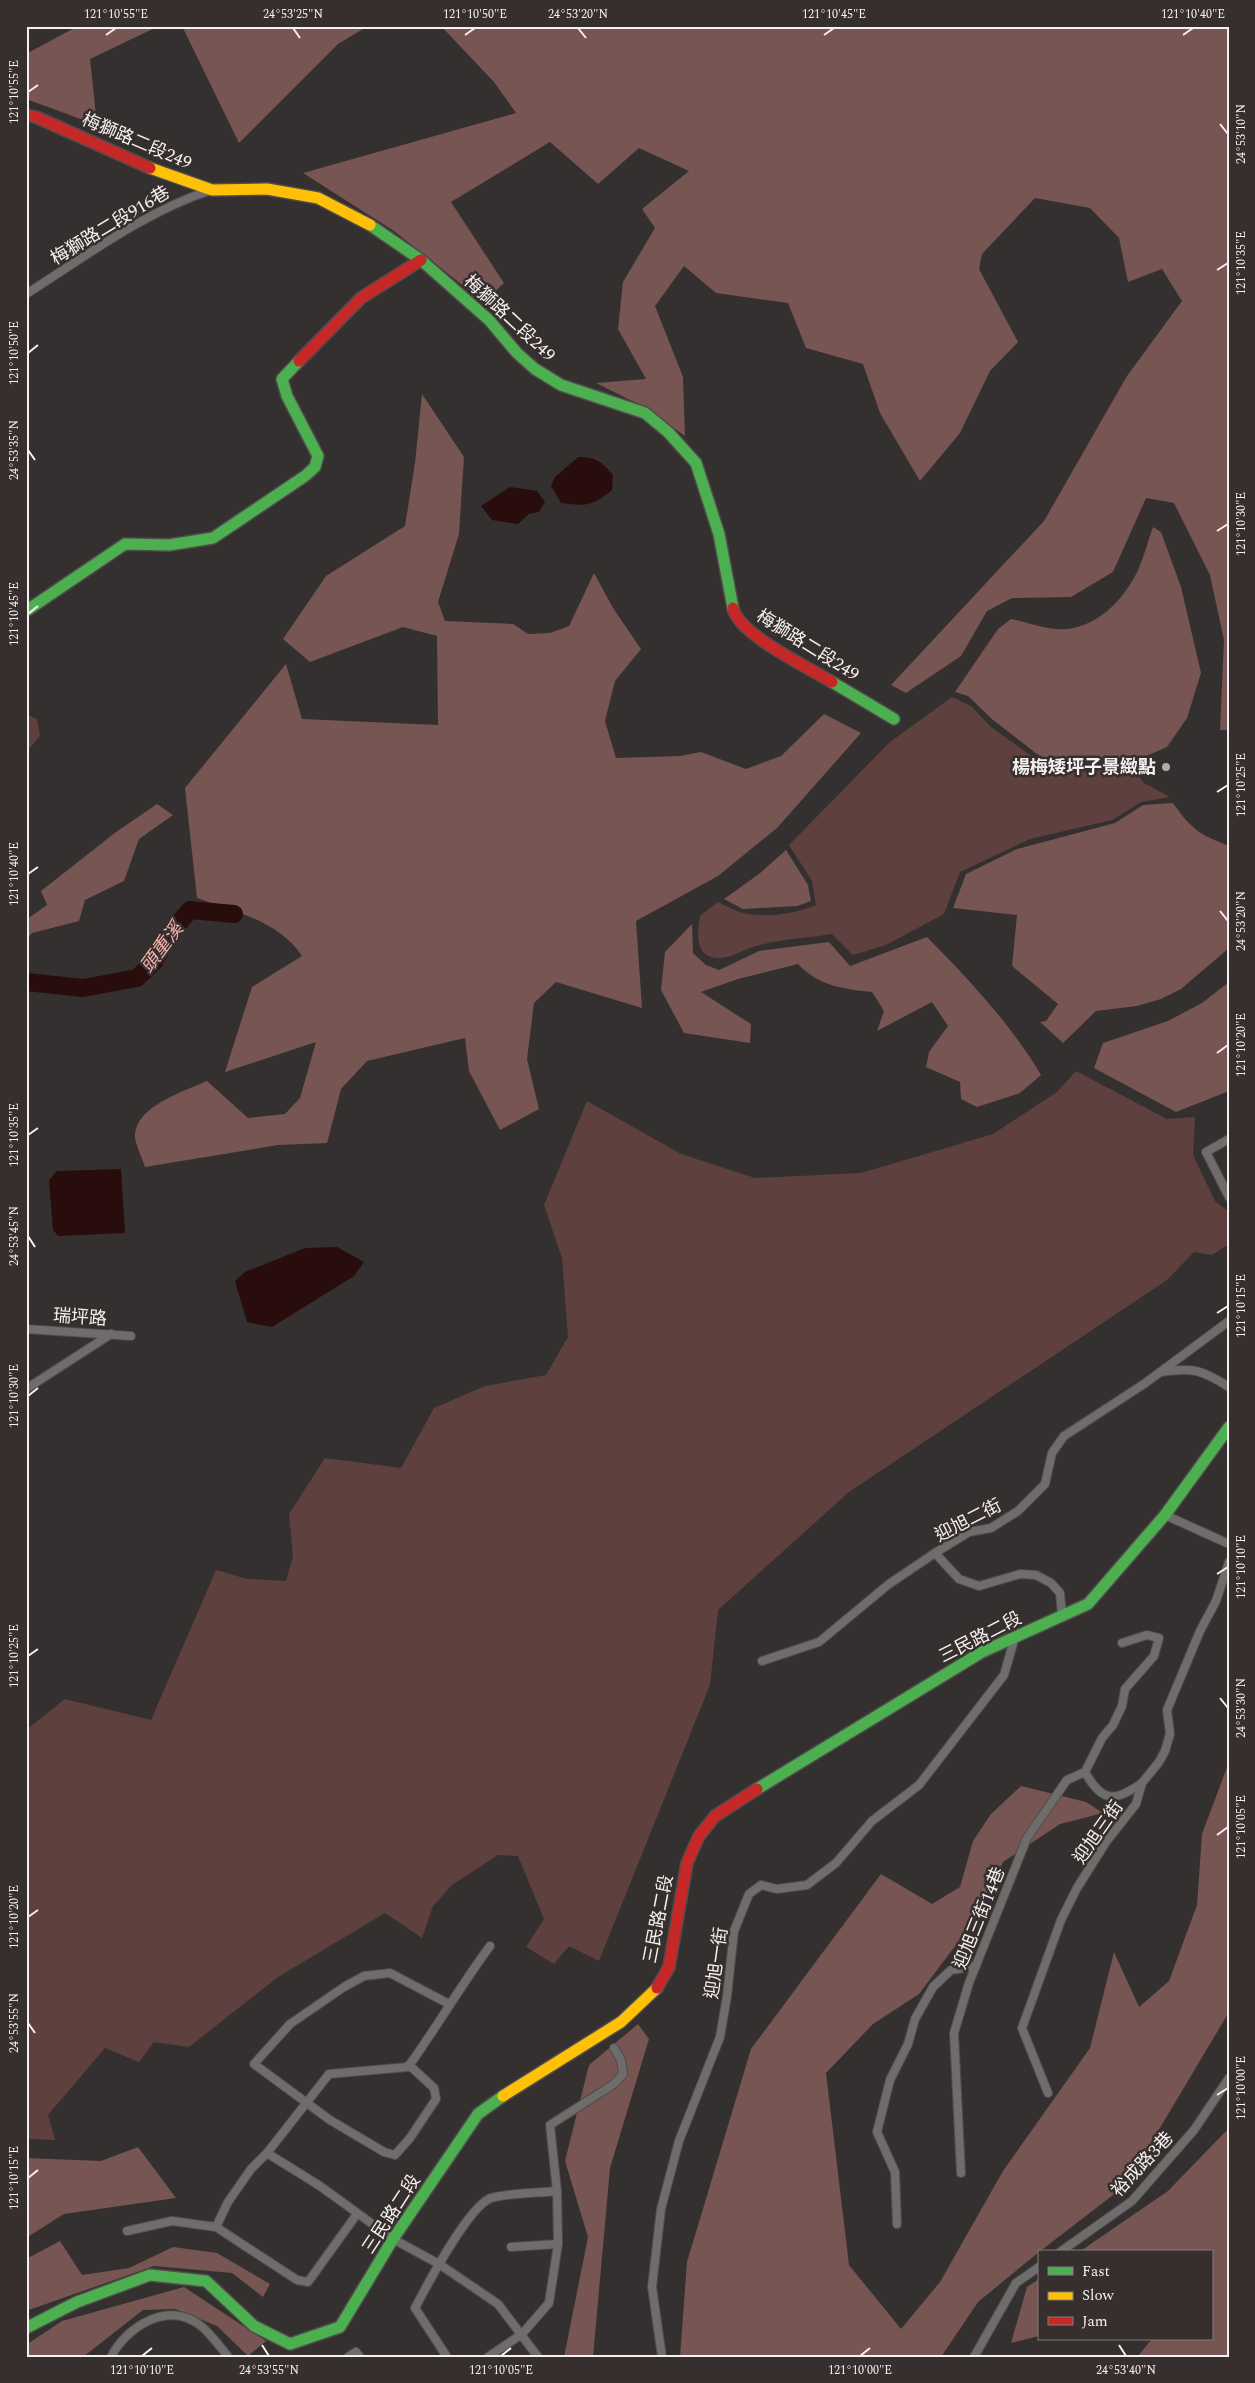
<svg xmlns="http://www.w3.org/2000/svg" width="1255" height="2383" viewBox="0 0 1255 2383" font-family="Spectral,'Noto Sans TC',serif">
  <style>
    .green { fill: #5e403e }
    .forest { fill: #765553 }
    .water { fill: #290d0d }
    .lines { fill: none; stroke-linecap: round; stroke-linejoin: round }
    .river { stroke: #290d0d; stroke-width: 18 }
    .street-casing { stroke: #504c4c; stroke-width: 10 }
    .fast-casing { stroke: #504c4c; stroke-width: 14 }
    .slow-casing { stroke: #504c4c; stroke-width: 14 }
    .jam-casing { stroke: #504c4c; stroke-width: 14 }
    .street { stroke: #6f6c6c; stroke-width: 8 }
    .fast { stroke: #4caf50; stroke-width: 11 }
    .slow { stroke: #ffc107; stroke-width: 11 }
    .jam { stroke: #c62828; stroke-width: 11 }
    .ticks { fill: none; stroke: #f5f1f0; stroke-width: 2 }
    .poi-dot { fill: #b1adad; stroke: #362f2e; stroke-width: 2 }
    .labels { text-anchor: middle; stroke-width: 5; stroke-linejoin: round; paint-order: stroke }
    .street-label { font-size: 18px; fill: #f5f1f0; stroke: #362f2e }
    .poi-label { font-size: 18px; font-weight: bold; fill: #f5f1f0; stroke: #362f2e; text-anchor: end }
    .water-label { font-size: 19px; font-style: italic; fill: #f8b4af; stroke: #362f2e }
    .neatline { fill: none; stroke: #f5f1f0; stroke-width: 2 }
    .ticks-label { font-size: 12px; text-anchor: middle; fill: #f5f1f0 }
  </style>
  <rect width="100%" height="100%" fill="#343030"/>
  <g class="green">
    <path d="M952,697L971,706L991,727L1047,767L1109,762L1128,763L1144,783L1170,797L1141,802L1112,820L1030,839L960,872L944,914L886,945L853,955L832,934C807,938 780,939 756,946C741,950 727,962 711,957C694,952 698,929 700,916L718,902C726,906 735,911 743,913C767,918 795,914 816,905L812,881L789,845L890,742Z"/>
    <polygon points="28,715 37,719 40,736 30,748 26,748 26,716"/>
    <polygon points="1076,1071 1167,1119 1195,1117 1193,1155 1215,1201 1229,1212 1229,1244 1212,1255 1194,1252 1167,1280 849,1492 718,1610 710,1685 599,1961 569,1946 554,1964 526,1947 544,1919 518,1856 498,1855 452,1885 433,1906 422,1938 385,1913 278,1977 189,2047 154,2042 139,2062 105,2048 48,2115 55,2140 26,2139 26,1730 65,1699 151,1720 216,1570 247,1579 286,1581 293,1556 289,1514 325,1458 401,1468 434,1408 485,1386 546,1375 568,1337 562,1258 544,1205 587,1101 681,1154 755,1178 861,1173 993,1134 1057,1092"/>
  </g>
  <g class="forest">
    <polygon points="78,26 159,26 90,59 97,125 26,99 26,54"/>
    <polygon points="182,26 368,26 338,44 239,143"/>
    <polygon points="441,26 1229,26 1229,730 1220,730 1224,640 1210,575 1174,503 1146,498 1113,572 1071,597 1012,598 987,611 961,656 906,693 891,685 1044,521 1127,376 1182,301 1162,269 1128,282 1119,238 1090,208 1035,198 982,254 979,269 1018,342 990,371 960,433 920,481 880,413 863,364 806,348 788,303 716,293 684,266 655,306 683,377 685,436 644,407 596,383 646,379 618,329 623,282 655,228 642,209 689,171 639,148 598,184 550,142 451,202 504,283 484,302 394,231 303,173 516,113 494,82"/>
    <path d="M422,394L464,457L459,534L438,602L445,621L513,624L528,634L550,633L569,626L594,573L613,608L641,649L615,681L605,721L616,758L680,756L701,752L746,769L781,756L824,714L861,733L777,828L718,876L636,921L642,1008L556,982L534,1003L527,1059L539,1109L500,1130L469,1071L465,1038L367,1061L341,1089L327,1143L278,1145L145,1167C142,1158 136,1146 135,1137C135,1106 183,1092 207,1081L248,1118L285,1114L300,1098L316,1042L225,1072L252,987L302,956C279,921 235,912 197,898L185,788L286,664L302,719L438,725L437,636L403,627L310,662L283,639L326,576L405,526L415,463Z"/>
    <path d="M1153,527L1161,532L1181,587L1201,673L1187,718L1167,747L1144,757L1046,761L993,720L968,696L955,692L998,629L1011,619C1026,622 1041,628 1056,629C1093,632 1123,602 1138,570C1144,557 1148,541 1153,527Z"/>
    <path d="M1173,803C1192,830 1199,834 1229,846V948L1181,989L1161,999L1137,1006L1096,1011L1063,1043L1040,1022L1046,1021L1058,1004L1012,966L1017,915L953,908L966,874L1017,849L1115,823L1143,805Z"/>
    <polygon points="157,804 173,815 139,839 124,881 85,900 79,921 32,933 26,940 26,920 47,905 41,891 116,832"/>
    <polygon points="786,850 808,885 811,901 797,906 743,909 724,899 759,874"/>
    <path d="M692,924L693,953L706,965L719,970L759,951L829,942L850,966L927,937C965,975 1014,1028 1041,1075L1020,1093L977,1107L961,1099L960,1082L926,1067L929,1052L948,1026L932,1002L877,1031L884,1011L872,992C843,989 819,986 798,964L738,979L701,992L751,1024L750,1043L684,1033L661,990L665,952Z"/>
    <polygon points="1229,982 1229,1091 1176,1112 1094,1068 1103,1043 1168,1021 1202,1003"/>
    <polygon points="1229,1762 1229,2012 1126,2185 1039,2252 978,2302 941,2357 680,2357 687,2262 751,2049 881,1874 932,1904 960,1887 973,1841 991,1814 1021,1786 1086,1802 1103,1813 1060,1824 1003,1862 980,1913 919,1994 873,2024 826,2073 849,2265 901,2329 940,2282 1003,2171 1090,2048 1114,1952 1139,2007 1169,1981 1197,1905 1202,1834"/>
    <polygon points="638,2024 649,2039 610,2168 593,2357 564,2357 588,2237 565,2161 589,2065"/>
    <polygon points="1229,2128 1229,2357 1137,2357 1152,2339 1211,2339 1211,2252 1079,2252 1168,2191"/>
    <polygon points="138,2147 176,2198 64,2214 26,2238 26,2158 101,2161"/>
    <polygon points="60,2241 82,2275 129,2268 173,2247 217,2253 270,2284 263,2297 232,2273 154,2266 26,2311 26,2259"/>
    <polygon points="1039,2279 1039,2336 1011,2343 1027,2287"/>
    <polygon points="184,2287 266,2341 248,2356 217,2326 175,2309 143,2310 83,2357 26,2357 26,2345 62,2321"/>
  </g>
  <g class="water">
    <path d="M578,457C596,457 602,462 613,475L612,490C591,507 587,506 561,503L551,486L555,477Z"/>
    <polygon points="510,487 537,491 545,502 539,512 529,514 518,524 492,520 481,506"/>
    <polygon points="121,1169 125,1233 58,1236 53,1230 49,1180 57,1171"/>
    <polygon points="337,1247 364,1262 354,1276 272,1327 247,1322 235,1281 245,1272 305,1248"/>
  </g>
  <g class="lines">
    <polyline class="river" points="26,982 83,988 137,978 154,962 170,933 190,910 234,914"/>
    <defs>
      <g id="street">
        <path d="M26,294C86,256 144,212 211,190"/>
        <polyline points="1229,1139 1206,1152 1229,1197"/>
        <polyline points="26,1329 131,1336"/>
        <path d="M1161,1372C1193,1367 1202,1370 1229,1387"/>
        <polyline points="26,1389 111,1334"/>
        <polyline points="1165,1515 1229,1544"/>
        <polyline points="935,1553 959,1579 979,1586 1020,1574 1036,1575 1051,1583 1060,1593 1062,1615"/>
        <polyline points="762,1661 819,1642 889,1584 935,1553 969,1532 991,1528 1018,1511 1045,1484 1052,1453 1064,1436 1144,1384 1229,1321"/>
        <polyline points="1085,1772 1102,1738 1113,1725 1122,1706 1125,1689 1154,1656 1159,1638 1147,1635 1122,1643"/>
        <polyline points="409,2065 434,2088 436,2099 410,2138 395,2155 384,2152 330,2120 254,2064 290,2024 344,1987 364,1976 390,1973 449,2004"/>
        <polyline points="1048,2093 1022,2028 1061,1920 1077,1888 1106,1842 1136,1804 1142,1783 1159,1762 1165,1751 1170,1734 1167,1710 1200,1631 1216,1601 1229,1562"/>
        <polyline points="267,2153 320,2186 393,2239 439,2264 498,2304 538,2357"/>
        <path d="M961,2173L954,2033L969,1983L1027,1838L1067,1780L1085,1772C1102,1803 1115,1802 1142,1783"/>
        <polyline points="897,2224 895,2172 877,2132 890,2080 908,2044 915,2019 933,1987 951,1970 976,1966"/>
        <polyline points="216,2227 297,2280 308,2282 357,2214"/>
        <path d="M127,2231L172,2221L216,2227L228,2202L251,2169L267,2153L329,2074L408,2067C437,2027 461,1985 490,1946"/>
        <polyline points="511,2247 558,2244"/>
        <polyline points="1060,2252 1132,2201 1194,2130 1229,2078"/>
        <path d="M111,2357C127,2326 169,2300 201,2326C211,2334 219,2346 227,2355"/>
        <polyline points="348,2357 356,2352 360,2357"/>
        <path d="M447,2357L415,2308C427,2285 469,2206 491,2198C508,2193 539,2193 557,2191"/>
        <polyline points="488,2357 522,2334 549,2303 558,2244 557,2191 550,2125 614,2084 623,2074 621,2060 614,2048"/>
        <polyline points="662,2357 652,2287 661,2209 679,2141 720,2037 727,1996 734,1931 749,1894 761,1885 777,1889 807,1885 836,1863 872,1821 919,1785 1004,1675 1015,1637"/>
        <polyline points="974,2357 1016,2283 1039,2267"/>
      </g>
      <g id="fast">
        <polyline points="370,225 421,260 489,320 517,353 535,369 561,385 645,413 668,432 696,463 719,534 733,608"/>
        <polyline points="26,611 125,544 169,545 213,538 305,476 315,467 318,456 287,396 282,379 299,361"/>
        <polyline points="832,682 894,719"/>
        <polyline points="757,1789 982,1652 1088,1604 1165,1515 1229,1427"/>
        <polyline points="26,2328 77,2302 150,2275 206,2281 254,2326 290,2344 340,2327 393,2239 478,2114 503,2096"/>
      </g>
      <g id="slow">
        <polyline points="150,168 212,190 267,189 318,198 370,225"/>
        <polyline points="503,2096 621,2022 657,1988"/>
      </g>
      <g id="jam">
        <polyline points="26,115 36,117 150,168"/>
        <polyline points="299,361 361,298 421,260"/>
        <path d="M733,608C738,634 809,668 832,682"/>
        <polyline points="657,1988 669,1967 687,1863 699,1836 715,1816 757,1789"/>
      </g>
    </defs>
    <use href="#street" class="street-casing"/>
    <use href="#fast" class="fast-casing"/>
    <use href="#slow" class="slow-casing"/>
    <use href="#jam" class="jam-casing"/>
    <use href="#street" class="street"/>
    <use href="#fast" class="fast"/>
    <use href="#slow" class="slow"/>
    <use href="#jam" class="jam"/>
  </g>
  <path class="ticks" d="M293,28L300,38M578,28L586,38M106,35L116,28M465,35L475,28M824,35L834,28M1183,35L1193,28M28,92L38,85M1220,124L1228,134M1217,270L1228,263M28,353L38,345M28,450L35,460M1217,531L1228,524M28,614L38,606M1217,792L1228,785M28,874L38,867M1220,911L1228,921M1217,1053L1228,1045M28,1135L38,1128M28,1236L35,1247M1217,1313L1228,1306M28,1396L38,1388M1217,1574L1228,1567M28,1656L38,1649M1220,1698L1228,1708M1217,1835L1228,1827M28,1917L38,1910M28,2023L35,2033M1217,2095L1228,2088M28,2178L38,2170M262,2345L269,2356M1119,2345L1126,2356M142,2356L152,2348M501,2356L511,2348M860,2356L870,2348"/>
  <circle class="poi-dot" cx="1166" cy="767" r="5"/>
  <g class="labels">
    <g class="street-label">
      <text transform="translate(137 141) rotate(23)" y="6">梅獅路二段249</text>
      <text transform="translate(110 225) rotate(-31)" y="6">梅獅路二段916巷</text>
      <text transform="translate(510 318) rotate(43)" y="6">梅獅路二段249</text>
      <text transform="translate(808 645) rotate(32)" y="6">梅獅路二段249</text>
      <text transform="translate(80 1317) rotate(4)" y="6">瑞坪路</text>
      <text transform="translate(968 1520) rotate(-27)" y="6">迎旭二街</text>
      <text transform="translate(980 1637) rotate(-27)" y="6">三民路二段</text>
      <text transform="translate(1098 1832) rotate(-55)" y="6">迎旭三街</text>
      <text transform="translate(979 1918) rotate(-68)" y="6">迎旭三街14巷</text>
      <text transform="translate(658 1919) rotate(-79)" y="6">三民路二段</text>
      <text transform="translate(716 1963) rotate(-82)" y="6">迎旭一街</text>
      <text transform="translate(1142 2164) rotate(-47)" y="6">裕成路3巷</text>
      <text transform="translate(391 2214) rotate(-57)" y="6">三民路二段</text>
    </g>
    <g class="poi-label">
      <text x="1156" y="773">楊梅矮坪子景緻點</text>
    </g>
    <g class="water-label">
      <text transform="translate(161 947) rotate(-53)" y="7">頭重溪</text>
    </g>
  </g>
  <rect width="1255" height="2383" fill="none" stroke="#362f2e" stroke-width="55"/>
  <rect x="1038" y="2250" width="175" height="90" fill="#362f2e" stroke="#827d7c"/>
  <rect x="1048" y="2267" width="25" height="8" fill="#4caf50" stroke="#827d7c"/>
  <text x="1082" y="2276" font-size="15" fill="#f5f1f0">Fast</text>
  <rect x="1048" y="2292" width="25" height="8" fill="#ffc107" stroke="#827d7c"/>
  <text x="1082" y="2300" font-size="15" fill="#f5f1f0">Slow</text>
  <rect x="1048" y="2317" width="25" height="8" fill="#c62828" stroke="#827d7c"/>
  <text x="1082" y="2326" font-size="15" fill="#f5f1f0">Jam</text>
  <rect x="28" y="28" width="1200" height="2328" class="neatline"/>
  <g class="ticks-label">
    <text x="116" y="18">121°10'55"E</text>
    <text x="293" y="18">24°53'25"N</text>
    <text x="475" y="18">121°10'50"E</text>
    <text x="578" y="18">24°53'20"N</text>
    <text x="834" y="18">121°10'45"E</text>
    <text x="1193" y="18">121°10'40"E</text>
    <text transform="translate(14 92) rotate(-90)" y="4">121°10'55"E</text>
    <text transform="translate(1241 134) rotate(-90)" y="4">24°53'10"N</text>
    <text transform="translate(1241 263) rotate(-90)" y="4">121°10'35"E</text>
    <text transform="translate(14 353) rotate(-90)" y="4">121°10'50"E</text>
    <text transform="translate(14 450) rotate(-90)" y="4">24°53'35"N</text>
    <text transform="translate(1241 524) rotate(-90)" y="4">121°10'30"E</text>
    <text transform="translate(14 614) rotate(-90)" y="4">121°10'45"E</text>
    <text transform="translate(1241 785) rotate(-90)" y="4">121°10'25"E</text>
    <text transform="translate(14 874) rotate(-90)" y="4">121°10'40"E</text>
    <text transform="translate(1241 921) rotate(-90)" y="4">24°53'20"N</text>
    <text transform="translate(1241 1045) rotate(-90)" y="4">121°10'20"E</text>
    <text transform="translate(14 1135) rotate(-90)" y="4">121°10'35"E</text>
    <text transform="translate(14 1236) rotate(-90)" y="4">24°53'45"N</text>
    <text transform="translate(1241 1306) rotate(-90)" y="4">121°10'15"E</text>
    <text transform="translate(14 1396) rotate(-90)" y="4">121°10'30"E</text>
    <text transform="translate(1241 1567) rotate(-90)" y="4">121°10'10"E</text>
    <text transform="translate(14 1656) rotate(-90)" y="4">121°10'25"E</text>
    <text transform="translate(1241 1708) rotate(-90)" y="4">24°53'30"N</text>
    <text transform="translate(1241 1827) rotate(-90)" y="4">121°10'05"E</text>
    <text transform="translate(14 1917) rotate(-90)" y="4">121°10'20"E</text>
    <text transform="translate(14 2023) rotate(-90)" y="4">24°53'55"N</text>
    <text transform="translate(1241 2088) rotate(-90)" y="4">121°10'00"E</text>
    <text transform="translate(14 2178) rotate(-90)" y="4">121°10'15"E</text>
    <text x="142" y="2374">121°10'10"E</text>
    <text x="269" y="2374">24°53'55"N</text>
    <text x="501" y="2374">121°10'05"E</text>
    <text x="860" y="2374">121°10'00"E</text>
    <text x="1126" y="2374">24°53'40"N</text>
  </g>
</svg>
